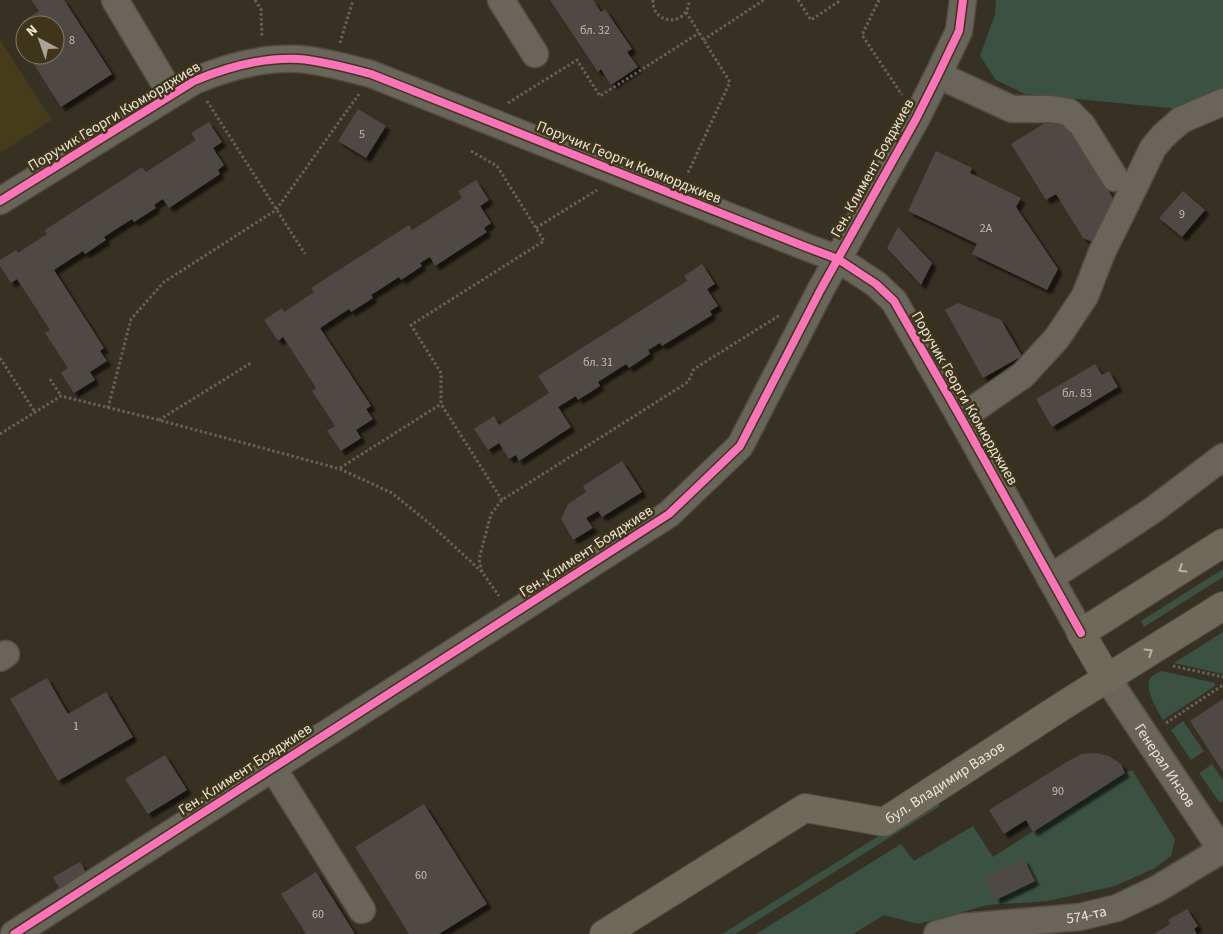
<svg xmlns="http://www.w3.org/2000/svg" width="1223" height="934" viewBox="0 0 1223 934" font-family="'Source Sans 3',sans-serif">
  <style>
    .built { fill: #463b1b }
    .green { fill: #3b5242 }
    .building { fill: #4f4845; filter: url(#shadow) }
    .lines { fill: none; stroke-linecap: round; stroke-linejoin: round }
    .minor-casing { stroke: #524d41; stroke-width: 29 }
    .major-casing { stroke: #524d41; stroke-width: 30 }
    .path { stroke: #666259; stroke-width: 3; stroke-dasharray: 2.5 2.5; stroke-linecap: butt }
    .minor { stroke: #69655a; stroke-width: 26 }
    .major { stroke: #6f695a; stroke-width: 28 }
    .cycleway-casing { stroke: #3e351b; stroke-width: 11 }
    .cycleway { stroke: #fb73b8; stroke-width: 8 }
    .oneway { stroke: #b9b3a4 }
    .labels { text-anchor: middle; stroke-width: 5; stroke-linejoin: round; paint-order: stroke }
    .number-label { font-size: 12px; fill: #c3bdb1 }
    .street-label { font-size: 15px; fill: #eae4d5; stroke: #3e351b }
  </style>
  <defs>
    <filter id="shadow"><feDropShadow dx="4.5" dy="4.5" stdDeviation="1" flood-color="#0009"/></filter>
  </defs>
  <rect width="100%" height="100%" fill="#363123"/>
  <polygon class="built" points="0,40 52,120 0,153"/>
  <g class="green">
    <polygon points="996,0 1223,0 1223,88 1180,109 1025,94 996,80 980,56 995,15"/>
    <polygon points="1223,569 1223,577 1144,627 1141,621"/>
    <polygon points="1223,632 1223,674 1174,663"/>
    <path d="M1162,671L1215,683V686L1163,720C1158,711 1143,688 1151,677C1153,675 1159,672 1162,671Z"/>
    <polygon points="1183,721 1204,751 1191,760 1171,730"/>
    <polygon points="1212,764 1223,780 1223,800 1220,803 1199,773"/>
    <polygon points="1132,770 1175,839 1171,856 1155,868 1115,886 1048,901 988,905 918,924 884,915 853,934 756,934 901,844 914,861 973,826 993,857 1125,773"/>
    <polygon points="936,800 940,806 735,934 722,934"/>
  </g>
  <g class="building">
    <polygon points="31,0 64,0 112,74 61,107 28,55 55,55 55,25 25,25 23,21 39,11"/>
    <polygon points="550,0 593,0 601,12 605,9 632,49 627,52 638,67 611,85 601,69 598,72"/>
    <polygon points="358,109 386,126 366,158 338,141"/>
    <polygon points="1061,113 1116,203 1100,245 1083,238 1056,194 1046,200 1011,144"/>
    <polygon points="209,122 222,142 213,148 224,165 218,170 220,174 169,208 163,199 154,205 156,208 134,222 132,219 104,237 106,240 85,254 83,251 54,270 104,348 100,351 107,361 90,372 95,380 74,393 61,373 68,368 45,333 50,330 17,279 11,283 0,266 0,260 16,250 18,253 47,234 45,230 142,167 146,172 196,140 191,133"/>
    <polygon points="936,151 972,168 970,173 1021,198 1016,207 1058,269 1047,290 972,254 977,244 908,211"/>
    <polygon points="476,180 489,200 480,206 491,223 484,228 487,232 435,266 430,257 420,263 422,266 401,280 399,277 371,295 373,298 351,312 349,309 320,328 371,406 366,409 373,419 356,430 361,438 341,451 327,431 335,426 312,391 316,388 283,337 278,341 264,320 282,308 284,312 314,292 311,288 409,225 412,230 462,198 458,191"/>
    <polygon points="1183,191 1205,210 1182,237 1159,218"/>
    <polygon points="898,227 932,263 921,285 887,248"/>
    <polygon points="702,264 715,284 707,289 718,306 710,311 712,315 662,346 660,343 648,350 650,354 629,368 626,364 598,382 600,386 578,400 576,396 558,407 571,427 519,461 516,455 509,459 499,443 488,450 474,429 494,416 499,425 549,393 538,376 687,281 684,276"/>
    <polygon points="958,303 1001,320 1022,356 983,378 945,310"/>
    <polygon points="1095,364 1102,375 1109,371 1118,387 1052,427 1036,399"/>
    <polygon points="622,461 642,492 602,517 598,511 586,518 593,528 573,540 561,519 568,504 586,492 583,486"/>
    <polygon points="47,678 68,714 106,692 133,737 58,781 10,699"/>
    <polygon points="1223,699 1223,772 1190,721"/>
    <polygon points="1096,753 1109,756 1121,764 1125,773 1033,832 1026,820 1004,834 989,810 1070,760 1082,754"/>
    <polygon points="165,755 187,790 148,814 125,779"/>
    <polygon points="424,804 487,904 439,934 409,934 355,847"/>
    <polygon points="1024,859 1035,881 996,900 985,878"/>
    <polygon points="80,862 88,876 61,891 53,877"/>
    <polygon points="316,872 355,934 306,934 281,894"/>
    <polygon points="1187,909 1198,926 1194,929 1197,934 1154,934 1170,924 1168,920"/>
  </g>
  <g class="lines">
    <defs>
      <g id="minor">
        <polyline points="115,0 171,94"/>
        <polyline points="501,0 535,54"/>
        <polyline points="938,75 1012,109 1051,109 1069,112 1082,125 1115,178"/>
        <path d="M0,201L194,81C227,67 263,57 299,59C323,61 348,68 371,74L806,247L838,259L876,284L894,301L961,418L1081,633"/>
        <polyline points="961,418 1023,375 1057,338 1085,296 1102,252 1121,214 1153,148 1163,136 1181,120 1223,102"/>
        <polyline points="1050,578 1153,510 1223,457"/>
        <polyline points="0,658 6,654"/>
        <path id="s1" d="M1107,678L1223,852"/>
        <polyline points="273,768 362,910"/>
        <polyline points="14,934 669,514 740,446 821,289 916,119 938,75 959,31 963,0"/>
        <path id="s2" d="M937,934L962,927L1080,917L1117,908L1157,889L1223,849"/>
      </g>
      <g id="major">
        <polyline points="1107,678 1081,633 1223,543"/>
        <path id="s3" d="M604,934L805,808L884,822L1064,705L1223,606"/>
      </g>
    </defs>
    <use href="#minor" class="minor-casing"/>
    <use href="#major" class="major-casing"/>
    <g class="path">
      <polyline points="255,0 261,9 262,38"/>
      <path d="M653,0C652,26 689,27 689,0"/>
      <polyline points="798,0 811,20 841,0"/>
      <polyline points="879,0 862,35 902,95"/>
      <polyline points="686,12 730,82 687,175"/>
      <polyline points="703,40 764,0"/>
      <polyline points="340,43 353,0"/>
      <polyline points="207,101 305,254"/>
      <polyline points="508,103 577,60 600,96 699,33"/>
      <polyline points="471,151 497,166 544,241 411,325 441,373 441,404 502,500"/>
      <polyline points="536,228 597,190"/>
      <polyline points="0,358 35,412"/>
      <polyline points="50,379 61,396"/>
      <polyline points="108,408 131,319 164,282 276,210 359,94"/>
      <polyline points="159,420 251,363"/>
      <polyline points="0,434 61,396 159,420 340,469 392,493 429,523 482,572 499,596"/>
      <polyline points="340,468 441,404"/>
      <polyline points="482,572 479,559 491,514 502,500 688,382 694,369 780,315"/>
      <polyline points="1173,666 1223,677"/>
      <polyline points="1166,723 1223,685"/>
    </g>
    <use href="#minor" class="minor"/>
    <use href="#major" class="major"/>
    <defs>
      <g id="cycleway">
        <path d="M0,201L194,81C227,67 263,57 299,59C323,61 348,68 371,74L806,247L838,259L876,284L894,301L961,418L1081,633"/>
        <polyline points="14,934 669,514 740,446 821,289 916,119 938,75 959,31 963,0"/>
      </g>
    </defs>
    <use href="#cycleway" class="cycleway-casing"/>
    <use href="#cycleway" class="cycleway"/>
  </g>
  <defs><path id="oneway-chevron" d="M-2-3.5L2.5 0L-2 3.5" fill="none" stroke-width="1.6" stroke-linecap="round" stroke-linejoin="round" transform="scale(1.25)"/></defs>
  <g class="oneway">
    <use href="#oneway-chevron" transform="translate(1182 569) rotate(148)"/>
    <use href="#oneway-chevron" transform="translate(1149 652) rotate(-32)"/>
  </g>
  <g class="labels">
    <g class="number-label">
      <text x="595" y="34">бл. 32</text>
      <text x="72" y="44">8</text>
      <text x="362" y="138">5</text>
      <text x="1182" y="218">9</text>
      <text x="986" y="232">2А</text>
      <text x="598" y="366">бл. 31</text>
      <text x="1077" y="397">бл. 83</text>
      <text x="76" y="730">1</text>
      <text x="1058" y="795">90</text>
      <text x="421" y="879">60</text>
      <text x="318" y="918">60</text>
    </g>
    <g class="street-label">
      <text transform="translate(114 116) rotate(-31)" y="5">Поручик Георги Кюмюрджиев</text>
      <text transform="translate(629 162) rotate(22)" y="5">Поручик Георги Кюмюрджиев</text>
      <text transform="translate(872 168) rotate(-61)" y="5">Ген. Климент Бояджиев</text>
      <text transform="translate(965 398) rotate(60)" y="5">Поручик Георги Кюмюрджиев</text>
      <text transform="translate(586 551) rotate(-33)" y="5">Ген. Климент Бояджиев</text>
      <text dy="5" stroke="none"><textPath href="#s1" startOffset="105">Генерал Инзов</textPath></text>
      <text transform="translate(245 769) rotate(-33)" y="5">Ген. Климент Бояджиев</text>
      <text dy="5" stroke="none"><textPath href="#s3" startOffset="390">бул. Владимир Вазов</textPath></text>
      <text dy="5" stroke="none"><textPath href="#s2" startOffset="151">574-та</textPath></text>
    </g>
  </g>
  <g transform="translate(40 40) rotate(319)"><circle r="24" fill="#3e351b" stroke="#837b65"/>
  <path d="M0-4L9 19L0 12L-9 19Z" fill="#aba597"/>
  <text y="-8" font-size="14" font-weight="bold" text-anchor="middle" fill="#eae4d5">N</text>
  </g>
</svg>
